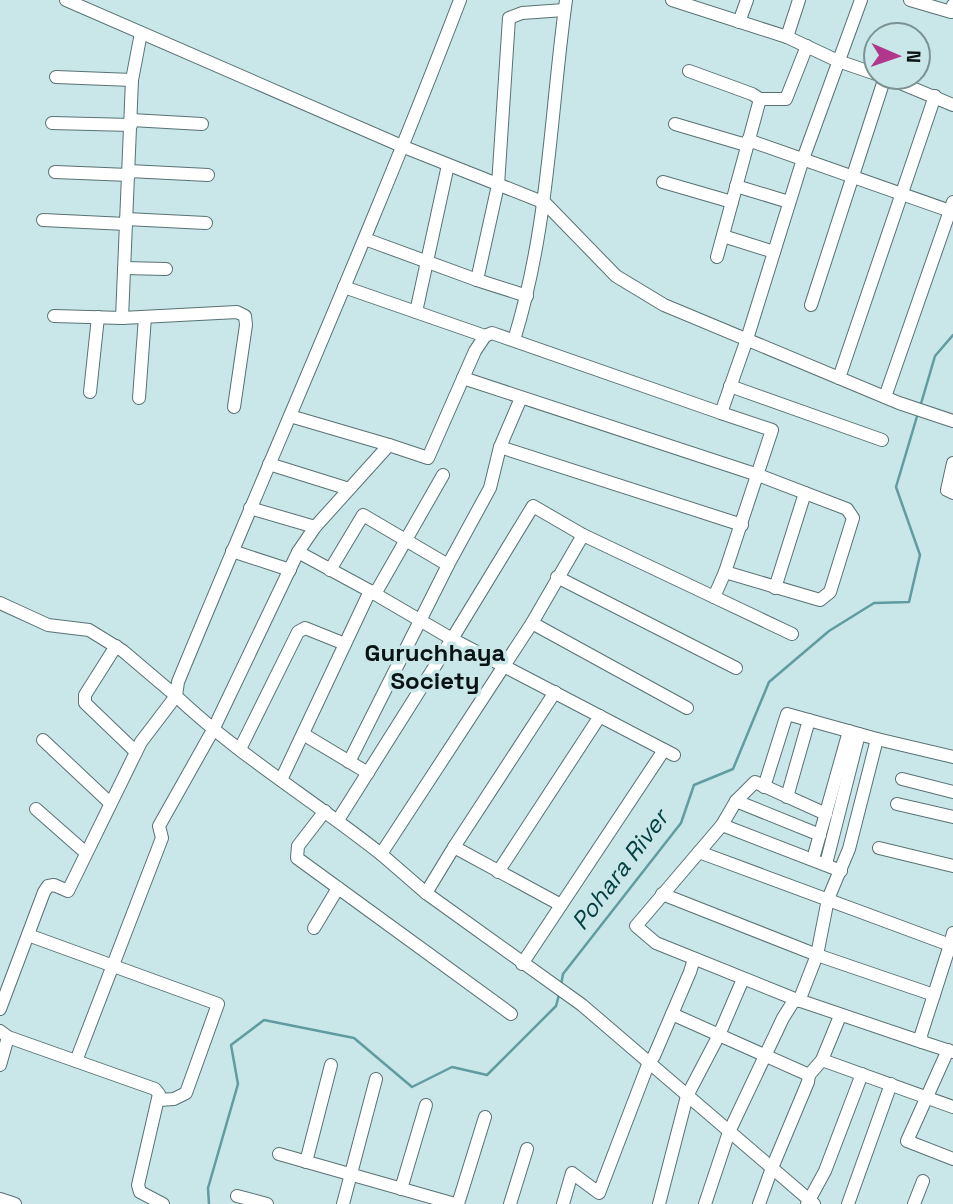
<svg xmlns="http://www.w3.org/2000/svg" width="953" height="1204" viewBox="0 0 953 1204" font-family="'Space Grotesk',sans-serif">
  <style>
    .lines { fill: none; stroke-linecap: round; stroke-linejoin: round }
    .stream { stroke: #609ca0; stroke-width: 2.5 }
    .minor-casing { stroke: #587274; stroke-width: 14 }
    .minor { stroke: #fff; stroke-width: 12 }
    .labels { text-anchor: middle; stroke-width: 7; stroke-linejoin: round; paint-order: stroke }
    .neighbourhood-label { font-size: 24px; font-weight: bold; fill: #091314; stroke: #c9e6e8 }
    .water-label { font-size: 24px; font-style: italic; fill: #044043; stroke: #c9e6e8 }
  </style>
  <rect width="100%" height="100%" fill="#c9e6e8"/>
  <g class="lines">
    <g class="stream">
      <polyline points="920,407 935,356 953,335"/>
      <polyline points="561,985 563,974 681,823 694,785 733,769 769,682 829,631 874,603 909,602 920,555 896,487 918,413"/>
      <polyline points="209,1204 208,1188 238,1084 231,1045 264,1020 354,1038 412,1087 452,1067 487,1075 556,1006 559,995"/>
    </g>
    <defs>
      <g id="minor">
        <polyline points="66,0 404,147 545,203 616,276 664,305 899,403 953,421"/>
        <polyline points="672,0 787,37 838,61 876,74"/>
        <polyline points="910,0 951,12 953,5"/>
        <polyline points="739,22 747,0"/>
        <polyline points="787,37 799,0"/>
        <polyline points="689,71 752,94 760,99 786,99 807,46"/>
        <polyline points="56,77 132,80"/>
        <polyline points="886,77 953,105"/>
        <polyline points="131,120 202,124"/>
        <polyline points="52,123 131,125"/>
        <polyline points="675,124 746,145"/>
        <polyline points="748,140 953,212"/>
        <polyline points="129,171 208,175"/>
        <polyline points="55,172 129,175"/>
        <polyline points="663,182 732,202"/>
        <polyline points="736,186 789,202"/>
        <polyline points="126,219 206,223"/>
        <polyline points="43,220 126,224"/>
        <polyline points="723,236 774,252"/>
        <polyline points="365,239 477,280"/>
        <polyline points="717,257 760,99"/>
        <polyline points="124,268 166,269"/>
        <polyline points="344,287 485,336"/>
        <polyline points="527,296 477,280 498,185 509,18 522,13 564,10"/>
        <polyline points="811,305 885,77"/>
        <polyline points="416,312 448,165"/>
        <polyline points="54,316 122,318 237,312 245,316 246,325 234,407"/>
        <polyline points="122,318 132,80 141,33"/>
        <path d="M514,340C549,227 550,116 566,0"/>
        <polyline points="463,378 758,475 847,509 853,518 830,592 820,600 725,572"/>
        <polyline points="839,378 935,96"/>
        <polyline points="730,386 882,440"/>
        <polyline points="90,392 98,317"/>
        <polyline points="885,397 953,202"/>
        <polyline points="139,398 145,317"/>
        <polyline points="521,398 500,447 742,525"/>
        <polyline points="290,416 389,445"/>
        <polyline points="953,463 947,490 953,493"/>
        <polyline points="269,464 349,489"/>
        <polyline points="250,508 315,527"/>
        <polyline points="583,535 533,506 452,639 674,755"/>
        <polyline points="232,551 290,570"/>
        <polyline points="298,552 315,527 389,445 428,458 475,351 485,336 492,333 721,413"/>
        <polyline points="330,570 363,515 448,565"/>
        <polyline points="557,577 736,668"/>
        <polyline points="775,588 805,493"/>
        <polyline points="375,594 443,475"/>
        <polyline points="714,597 792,634"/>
        <polyline points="0,603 48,625 89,630 123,651 176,696 141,742 68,891 54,885 48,886 44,892 0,1009"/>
        <polyline points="532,623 687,708"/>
        <polyline points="116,646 85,695 85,703 136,752"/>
        <polyline points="555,692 454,847 561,905"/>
        <polyline points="303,734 368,773"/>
        <polyline points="43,740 110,803"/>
        <polyline points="240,749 298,632 305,628 345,644"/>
        <polyline points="349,762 448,565 490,488 500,447"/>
        <polyline points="902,779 953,792"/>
        <polyline points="281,780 370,591 452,639 338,820"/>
        <polyline points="764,787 787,714 877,739 953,757"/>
        <polyline points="787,797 809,720"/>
        <polyline points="736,801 820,835"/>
        <polyline points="897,804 953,817"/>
        <polyline points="36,809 86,853"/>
        <polyline points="325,811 298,846 297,858 511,1014"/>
        <polyline points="722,825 736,801 755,782 826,814"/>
        <polyline points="879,848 953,866"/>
        <polyline points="699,852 950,945 953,933"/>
        <path d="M381,854C313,800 238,755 176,696L178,682C272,454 372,230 460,0"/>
        <polyline points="813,859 849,731"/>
        <polyline points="826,864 859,734"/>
        <polyline points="498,872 600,716"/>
        <polyline points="426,893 454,847"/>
        <polyline points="662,894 817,955 934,995"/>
        <polyline points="314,928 338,888"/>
        <polyline points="28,935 218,1004 186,1093 174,1099 159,1100"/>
        <polyline points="950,945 921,1035 922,1042 953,1052"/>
        <polyline points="522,964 664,750"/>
        <polyline points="795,999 656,943 636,926 722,825 841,871"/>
        <polyline points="799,1001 817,955 828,899 849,849 877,739"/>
        <polyline points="672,1014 809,1075"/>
        <polyline points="840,1016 822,1060 953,1107"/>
        <polyline points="0,1031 8,1037 155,1089 159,1094 138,1185 140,1192 163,1204"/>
        <polyline points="948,1050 907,1141 953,1159"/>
        <polyline points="76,1061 162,838 159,826 213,730 298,552 370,591"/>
        <polyline points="0,1065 8,1037"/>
        <polyline points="279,1154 455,1204"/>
        <polyline points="306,1162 331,1065"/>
        <polyline points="401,1189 426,1105"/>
        <polyline points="237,1196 267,1204"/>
        <polyline points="0,1199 15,1204"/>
        <polyline points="343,1204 376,1079"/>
        <polyline points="458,1204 485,1117"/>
        <polyline points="510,1204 527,1149"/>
        <polyline points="563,1204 572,1173 599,1193 649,1062 654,1056 690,972 694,959"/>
        <polyline points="659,1204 687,1096 719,1035 743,979"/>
        <polyline points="705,1204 729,1132 783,1018 795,999 922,1042"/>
        <polyline points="759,1204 772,1168 808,1082 809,1075 822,1060"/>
        <polyline points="807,1204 825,1171 862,1074"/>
        <polyline points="814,1204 582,1005 426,893 381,854 532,623 583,535 714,597 725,572 772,430 721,413 747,339 803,159 861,0"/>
        <polyline points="848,1204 891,1084"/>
        <polyline points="914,1204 923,1181"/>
      </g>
    </defs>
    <use href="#minor" class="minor-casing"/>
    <use href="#minor" class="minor"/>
  </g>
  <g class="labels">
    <g class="neighbourhood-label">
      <text x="435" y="661">Guruchhaya<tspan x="435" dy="28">Society</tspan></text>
    </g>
    <g class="water-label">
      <text transform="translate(620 870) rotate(-53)" y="8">Pohara River</text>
    </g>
  </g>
  <g transform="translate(897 56) rotate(92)"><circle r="33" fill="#c9e6e8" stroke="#7c9293" stroke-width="2"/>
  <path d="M0-5L12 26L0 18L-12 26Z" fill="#b0378b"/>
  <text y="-10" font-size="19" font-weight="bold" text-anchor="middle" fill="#091314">N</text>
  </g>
</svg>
